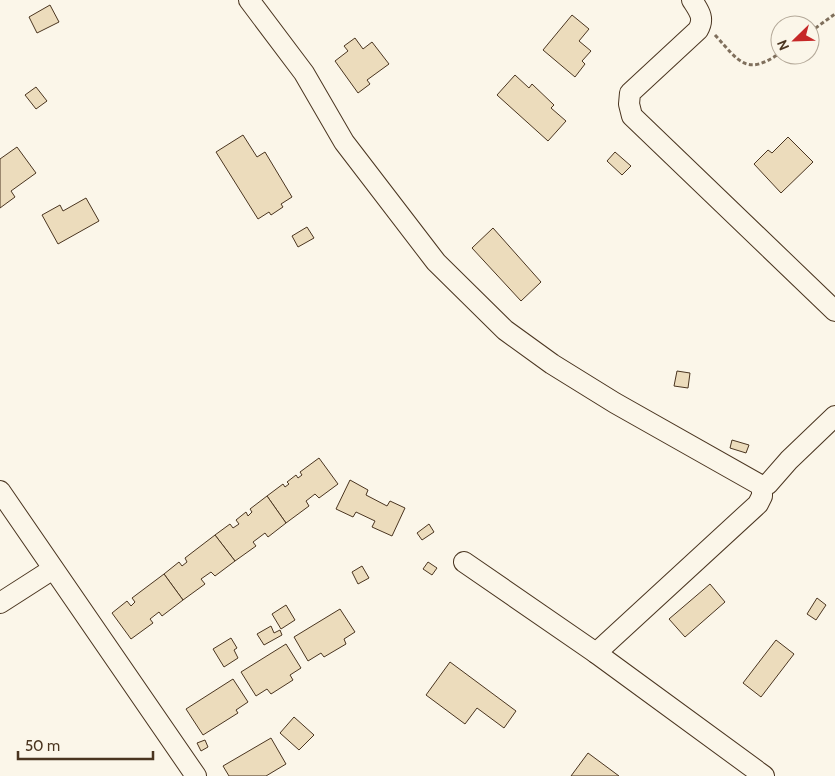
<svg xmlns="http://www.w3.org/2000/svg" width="835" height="776" viewBox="0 0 835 776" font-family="Cabin,sans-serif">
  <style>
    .building { fill: #ecdcbc; stroke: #4a3520 }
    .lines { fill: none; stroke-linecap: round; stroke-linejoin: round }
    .minor-casing { stroke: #4a3520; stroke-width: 22 }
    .path { stroke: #7f6f5c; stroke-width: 3; stroke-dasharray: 4 2.5; stroke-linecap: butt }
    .minor { stroke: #fbf6e9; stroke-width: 20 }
  </style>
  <rect width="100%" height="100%" fill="#fbf6e9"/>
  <g class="building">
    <polygon points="50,5 59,22 37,33 29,17"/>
    <polygon points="572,15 589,29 579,41 591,51 582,61 585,64 575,77 543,50"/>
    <polygon points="355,38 363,49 372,42 389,64 367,80 370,84 358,93 335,61 348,51 344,46"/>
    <polygon points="515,75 529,88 532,84 554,105 551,108 566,121 548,141 497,95"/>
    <polygon points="36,87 47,101 36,109 25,95"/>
    <polygon points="243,135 257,157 265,152 292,197 281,204 283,207 271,215 269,212 258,219 216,152"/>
    <polygon points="788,137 813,162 781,193 754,164 768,150 772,153"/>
    <polygon points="17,147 36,173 11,191 15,197 0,208 0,159"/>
    <polygon points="615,152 631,166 622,175 607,161"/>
    <polygon points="86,198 99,221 58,244 42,215 60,205 63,211"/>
    <polygon points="307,227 314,238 298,247 292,236"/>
    <polygon points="493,228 541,282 521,301 472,248"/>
    <polygon points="677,371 690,373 688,388 674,386"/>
    <polygon points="732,440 749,445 746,453 730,448"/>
    <polygon points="319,458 338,484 319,498 315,494 306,501 309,506 286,523 267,496 283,484 285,487 289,484 287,482 296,475 298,478 302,475 300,472"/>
    <polygon points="350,480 368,490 366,495 387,506 390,501 405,508 392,536 372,527 375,521 356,512 353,517 336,509"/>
    <polygon points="267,496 286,523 268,537 265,533 253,542 256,546 235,561 215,535 230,524 233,528 239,524 236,520 246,512 248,516 252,512 250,509"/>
    <polygon points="429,524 434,532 422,540 417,533"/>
    <polygon points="215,535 235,561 215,576 211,572 201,579 205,584 183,600 164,574 179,562 182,566 187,562 185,558"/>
    <polygon points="428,562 437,568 432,575 423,569"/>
    <polygon points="362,566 369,578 358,584 352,572"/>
    <polygon points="164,574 183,600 162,616 159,612 150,619 153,623 131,639 112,613 127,601 131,606 135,602 132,598"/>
    <polygon points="710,584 725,602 685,637 669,619"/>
    <polygon points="817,598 826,605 816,620 807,614"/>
    <polygon points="286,605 295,620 281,629 272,614"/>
    <polygon points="340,609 355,632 344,639 346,644 324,657 321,653 308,661 294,637"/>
    <polygon points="271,626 274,633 280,630 282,635 264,645 257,634"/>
    <polygon points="231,638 237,648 234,650 238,658 224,667 213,649"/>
    <polygon points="776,640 794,654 761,697 743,683"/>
    <polygon points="286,644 301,668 290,675 293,680 271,694 267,689 256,696 241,672"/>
    <polygon points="450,662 516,711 504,728 477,708 465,724 426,695"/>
    <polygon points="233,679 248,702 236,710 238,713 203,735 186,709"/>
    <polygon points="294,717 314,735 299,750 280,733"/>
    <polygon points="271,738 286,764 266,776 229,776 223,766"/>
    <polygon points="205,740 208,747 201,751 197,743"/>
    <polygon points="588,753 619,776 571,776"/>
  </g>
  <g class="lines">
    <defs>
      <g id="minor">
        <polyline points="249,0 304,73 344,142 436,262 505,330 552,364 615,403 762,486"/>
        <path d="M692,0C699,11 705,18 698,30L630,93L629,104L632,116L835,311"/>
        <polyline points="0,491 196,776"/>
        <polyline points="464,562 596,653 764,776"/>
        <polyline points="0,603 53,569"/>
        <polyline points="596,653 758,504 762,496 762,486 768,484 789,460 835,416"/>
      </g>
    </defs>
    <use href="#minor" class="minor-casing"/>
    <g class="path">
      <polyline points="810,32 835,14"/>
      <path d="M715,35C739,61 746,77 780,53"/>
    </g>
    <use href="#minor" class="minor"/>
  </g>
  <g transform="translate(795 40) rotate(247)"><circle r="24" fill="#fbf6e9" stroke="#b4a999"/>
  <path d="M0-4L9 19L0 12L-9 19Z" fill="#c62828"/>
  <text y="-8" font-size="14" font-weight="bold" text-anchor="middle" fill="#4a3520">N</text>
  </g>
  <path d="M18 751v8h135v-8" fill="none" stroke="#4a3520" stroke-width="2.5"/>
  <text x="25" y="751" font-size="15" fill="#4a3520" stroke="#fbf6e9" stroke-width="4" paint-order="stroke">50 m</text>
</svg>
